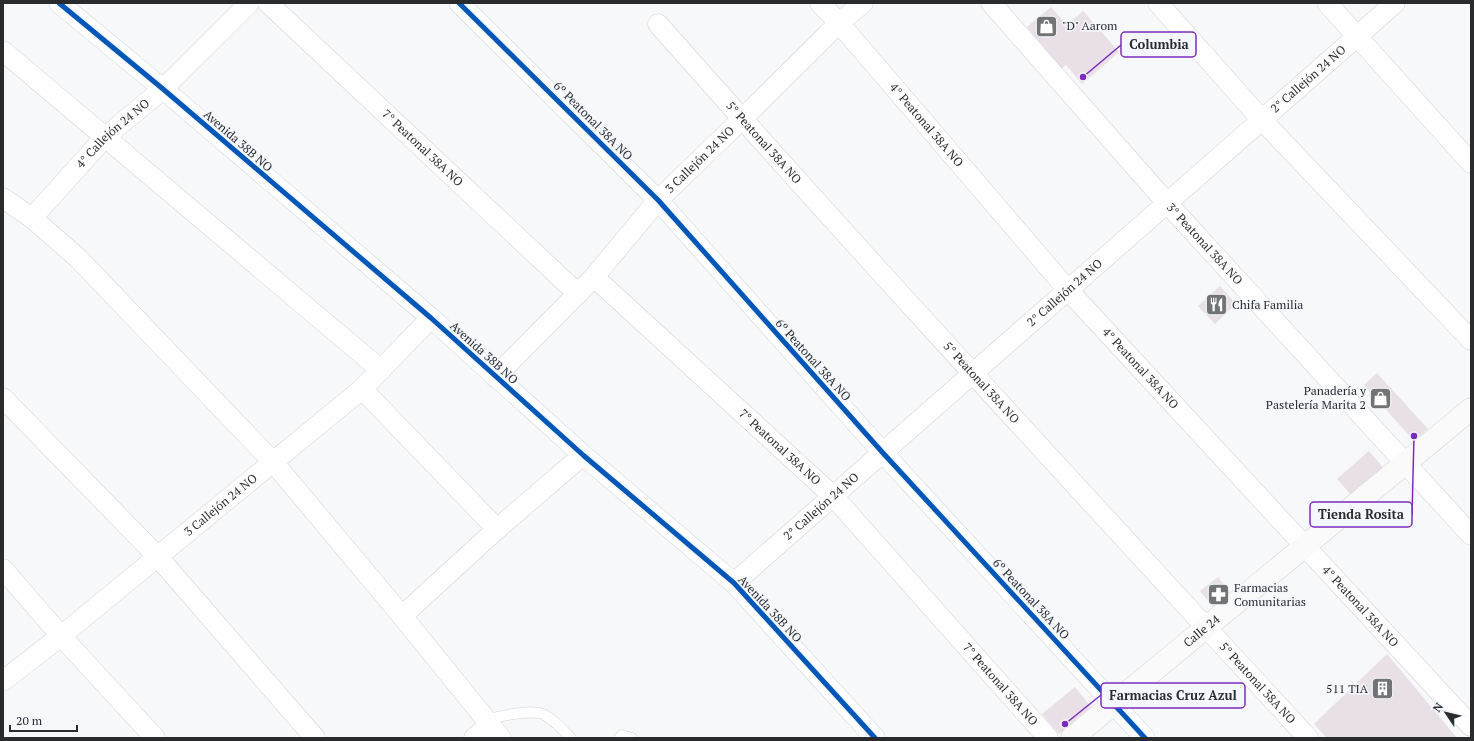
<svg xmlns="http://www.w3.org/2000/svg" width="1474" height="741" viewBox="0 0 1474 741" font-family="'PT Serif',serif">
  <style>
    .building { fill: #e8e0e6 }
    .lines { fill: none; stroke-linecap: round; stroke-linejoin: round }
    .lane-casing { stroke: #d1d2d4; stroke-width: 11 }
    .street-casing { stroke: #d1d2d4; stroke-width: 21 }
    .secondary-casing { stroke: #d1d2d4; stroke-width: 23 }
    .lane { stroke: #fefefe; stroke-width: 10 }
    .street { stroke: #fefefe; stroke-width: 20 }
    .secondary { stroke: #fbfafa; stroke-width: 22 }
    .cycleway-casing { stroke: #f4f7fc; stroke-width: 8 }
    .cycleway { stroke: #0057b8; stroke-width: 5 }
    .labels { text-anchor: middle; stroke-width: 3; stroke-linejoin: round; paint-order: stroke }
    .poi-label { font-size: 12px; fill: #2a2b2d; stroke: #f4f7fc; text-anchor: start }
    .street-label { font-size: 12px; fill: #2a2b2d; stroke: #f4f7fc }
    .leader { fill: none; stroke: #7b2cbf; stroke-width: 1.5 }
    .callout-dot { fill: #7b2cbf; stroke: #f4f7fc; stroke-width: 1.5 }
    .callout { fill: #f4f7fc; stroke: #7b2cbf; stroke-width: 1.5 }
    .callout-label { font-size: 13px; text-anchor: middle; font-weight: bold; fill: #2a2b2d }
  </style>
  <rect width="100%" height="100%" fill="#f6f8fa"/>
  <g class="building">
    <polygon points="1051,7 1067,25 1083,11 1119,52 1082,84 1066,65 1062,69 1027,27"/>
    <polygon points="1220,286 1236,304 1215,324 1198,306"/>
    <polygon points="1377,373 1428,429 1414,441 1364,385"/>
    <polygon points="1369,451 1385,470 1353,497 1337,479"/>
    <polygon points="1218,577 1231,594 1213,607 1200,591"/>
    <polygon points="1387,654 1457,738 1327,738 1314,724"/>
    <polygon points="1075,687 1091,707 1059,734 1042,714"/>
  </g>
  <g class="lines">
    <defs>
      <g id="lane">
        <path d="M486,719C501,717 523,710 539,713C550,715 563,730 571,738"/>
        <polyline points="619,738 622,735 632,738"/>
      </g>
      <g id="street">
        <polyline points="59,3 163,89 431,318 583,455 734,583 875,738"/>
        <path id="s1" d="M268,3L578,294"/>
        <polyline points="459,3 658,200 883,453 1145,738"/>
        <path id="s2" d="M820,3L839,23L1068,290L1471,726"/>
        <path id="s3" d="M991,3L1167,203L1471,535"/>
        <polyline points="1158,3 1262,120 1471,340"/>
        <polyline points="1327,3 1471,163"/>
        <path id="s4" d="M658,24C871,265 1090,501 1308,738"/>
        <polyline points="3,51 381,370"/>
        <polyline points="3,198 32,218 78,258 274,463 402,616 501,738"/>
        <path id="s5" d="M32,218L105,137L163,89L249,3"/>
        <path id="s6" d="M594,277L833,496L1048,738"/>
        <path id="s7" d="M495,377L594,277L658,200L742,119L839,23L863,3"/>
        <polyline points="362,389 497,529"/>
        <polyline points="3,398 158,557 315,738"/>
        <polyline points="3,569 61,636 155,738"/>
        <path id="s8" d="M734,583L1395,3"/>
        <polyline points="402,616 497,529 583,455"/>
        <path id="s9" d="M3,681L61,636L362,389L431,318"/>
        <polyline points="474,738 490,725"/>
      </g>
      <g id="secondary">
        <path id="s10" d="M1072,738L1471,409"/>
      </g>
    </defs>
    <use href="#lane" class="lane-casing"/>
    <use href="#street" class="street-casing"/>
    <use href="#secondary" class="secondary-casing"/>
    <use href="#lane" class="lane"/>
    <use href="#street" class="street"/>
    <use href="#secondary" class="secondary"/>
    <defs>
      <g id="cycleway">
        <polyline points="59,3 163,89 431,318 583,455 734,583 875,738"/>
        <polyline points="459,3 658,200 883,453 1145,738"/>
      </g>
    </defs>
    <use href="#cycleway" class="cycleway-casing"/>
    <use href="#cycleway" class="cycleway"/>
  </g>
  <defs>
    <symbol id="shop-square" viewBox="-11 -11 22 22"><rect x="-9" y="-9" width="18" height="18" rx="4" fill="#717375" stroke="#f4f7fc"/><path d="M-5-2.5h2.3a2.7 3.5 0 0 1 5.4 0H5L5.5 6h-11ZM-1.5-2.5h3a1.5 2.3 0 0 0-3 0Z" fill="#fff"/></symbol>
    <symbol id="restaurant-square" viewBox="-11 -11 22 22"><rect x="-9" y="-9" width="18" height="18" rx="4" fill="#717375" stroke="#f4f7fc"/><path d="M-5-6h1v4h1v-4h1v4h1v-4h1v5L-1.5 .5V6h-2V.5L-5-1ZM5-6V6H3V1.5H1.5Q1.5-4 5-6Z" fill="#fff"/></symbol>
    <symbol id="pharmacy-square" viewBox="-11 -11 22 22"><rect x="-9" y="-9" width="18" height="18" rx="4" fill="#717375" stroke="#f4f7fc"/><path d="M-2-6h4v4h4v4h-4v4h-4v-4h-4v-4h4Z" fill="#fff"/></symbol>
    <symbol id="building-square" viewBox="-11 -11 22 22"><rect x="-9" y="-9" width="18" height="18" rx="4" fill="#717375" stroke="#f4f7fc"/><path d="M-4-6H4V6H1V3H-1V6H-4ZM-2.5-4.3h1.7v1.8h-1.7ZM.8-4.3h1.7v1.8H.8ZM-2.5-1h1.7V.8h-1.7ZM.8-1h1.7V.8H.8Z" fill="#fff"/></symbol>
  </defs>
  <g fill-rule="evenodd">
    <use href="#shop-square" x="1034" y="14" width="25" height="25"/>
    <use href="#restaurant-square" x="1204" y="292" width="25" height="25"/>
    <use href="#shop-square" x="1368" y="386" width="25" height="25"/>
    <use href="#pharmacy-square" x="1206" y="582" width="25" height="25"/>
    <use href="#building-square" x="1370" y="676" width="25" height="25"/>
  </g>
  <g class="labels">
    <g class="poi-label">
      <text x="1062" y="30">"D" Aarom</text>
      <text x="1232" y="309">Chifa Familia</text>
      <text x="1366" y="395" text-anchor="end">Panadería y<tspan x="1366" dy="14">Pastelería Marita 2</tspan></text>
      <text x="1234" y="592">Farmacias<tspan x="1234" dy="14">Comunitarias</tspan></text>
      <text x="1368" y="693" text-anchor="end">511 TIA</text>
    </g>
    <g class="street-label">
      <text dy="4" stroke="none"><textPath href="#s8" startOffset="764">2° Callejón 24 NO</textPath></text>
      <text transform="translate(593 121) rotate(45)" y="4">6º Peatonal 38A NO</text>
      <text dy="4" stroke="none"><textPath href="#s2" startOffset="162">4° Peatonal 38A NO</textPath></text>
      <text dy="4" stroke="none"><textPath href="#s5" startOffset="117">4° Callejón 24 NO</textPath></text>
      <text transform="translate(238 141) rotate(41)" y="4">Avenida 38B NO</text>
      <text dy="4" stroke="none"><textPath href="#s4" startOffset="159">5° Peatonal 38A NO</textPath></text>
      <text dy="4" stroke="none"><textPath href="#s1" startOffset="212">7° Peatonal 38A NO</textPath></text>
      <text dy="4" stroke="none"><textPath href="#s7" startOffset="299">3 Callejón 24 NO</textPath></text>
      <text dy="4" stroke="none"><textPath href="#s3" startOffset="322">3° Peatonal 38A NO</textPath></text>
      <text dy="4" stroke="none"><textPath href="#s8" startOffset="440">2° Callejón 24 NO</textPath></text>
      <text transform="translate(484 353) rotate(42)" y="4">Avenida 38B NO</text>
      <text transform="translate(813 360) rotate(48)" y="4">6º Peatonal 38A NO</text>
      <text dy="4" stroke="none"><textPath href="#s2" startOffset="486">4° Peatonal 38A NO</textPath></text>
      <text dy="4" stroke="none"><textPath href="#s4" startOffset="483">5° Peatonal 38A NO</textPath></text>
      <text dy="4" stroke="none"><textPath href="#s6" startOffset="252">7° Peatonal 38A NO</textPath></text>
      <text dy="4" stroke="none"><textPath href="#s9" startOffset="280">3 Callejón 24 NO</textPath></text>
      <text dy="4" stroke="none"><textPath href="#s8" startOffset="116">2° Callejón 24 NO</textPath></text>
      <text transform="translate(1031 599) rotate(47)" y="4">6º Peatonal 38A NO</text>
      <text dy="4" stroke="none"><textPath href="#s2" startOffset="810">4° Peatonal 38A NO</textPath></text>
      <text transform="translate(770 609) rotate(47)" y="4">Avenida 38B NO</text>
      <text dy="4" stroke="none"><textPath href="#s10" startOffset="168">Calle 24</textPath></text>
      <text dy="4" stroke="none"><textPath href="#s4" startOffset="891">5° Peatonal 38A NO</textPath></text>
      <text dy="4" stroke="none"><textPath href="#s6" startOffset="576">7° Peatonal 38A NO</textPath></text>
    </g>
  </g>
  <path class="leader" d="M1083 77L1121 45M1414 436L1412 515M1065 724L1101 695"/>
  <g class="callout-dot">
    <circle cx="1083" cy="77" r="4"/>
    <circle cx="1414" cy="436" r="4"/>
    <circle cx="1065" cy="724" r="4"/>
  </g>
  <g class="callout">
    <rect x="1121" y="32" width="75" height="25" rx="4"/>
    <rect x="1310" y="502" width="102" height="25" rx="4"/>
    <rect x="1101" y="683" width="144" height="25" rx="4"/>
  </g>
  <g class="callout-label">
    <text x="1159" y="49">Columbia</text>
    <text x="1361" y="519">Tienda Rosita</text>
    <text x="1173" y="700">Farmacias Cruz Azul</text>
  </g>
  <rect width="1474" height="741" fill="none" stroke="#2a2b2d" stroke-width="8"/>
  <g transform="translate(1446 713) rotate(305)" stroke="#f4f7fc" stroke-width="3" paint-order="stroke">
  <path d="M0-3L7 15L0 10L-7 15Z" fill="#2a2b2d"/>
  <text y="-6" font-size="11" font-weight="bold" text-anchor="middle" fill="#2a2b2d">N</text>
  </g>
  <path d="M10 725v6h67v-6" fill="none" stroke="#2a2b2d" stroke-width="2"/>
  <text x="16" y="725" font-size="12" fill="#2a2b2d" stroke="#f4f7fc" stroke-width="3" paint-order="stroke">20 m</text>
</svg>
